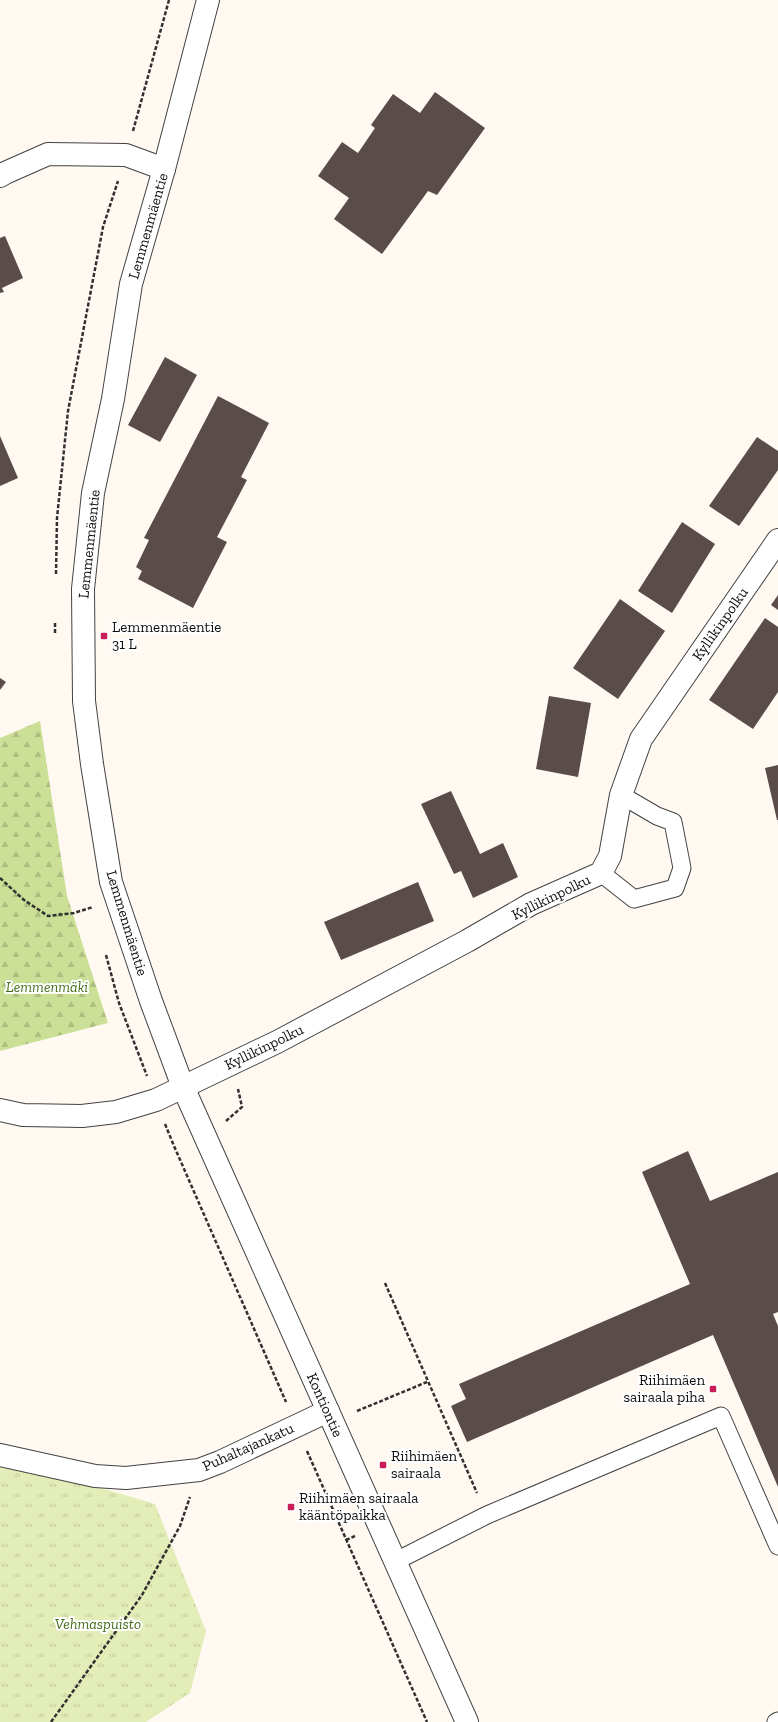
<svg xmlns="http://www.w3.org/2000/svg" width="778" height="1722" viewBox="0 0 778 1722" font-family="'Zilla Slab',serif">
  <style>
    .forest { fill: url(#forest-firs) }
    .park { fill: url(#park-tufts) }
    .building { fill: #594c4b }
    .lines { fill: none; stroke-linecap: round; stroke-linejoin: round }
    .service-casing { stroke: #424242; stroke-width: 19 }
    .minor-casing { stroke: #424242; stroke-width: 24 }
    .path { stroke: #313131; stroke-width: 2.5; stroke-dasharray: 4 2; stroke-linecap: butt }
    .service { stroke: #fff; stroke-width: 17 }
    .minor { stroke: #fff; stroke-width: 22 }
    .poi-dot { fill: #ca1d58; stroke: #fff; stroke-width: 1.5 }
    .labels { text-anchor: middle; stroke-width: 4; stroke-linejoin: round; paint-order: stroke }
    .street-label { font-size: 15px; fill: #0f0f0f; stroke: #fff }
    .poi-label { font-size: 15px; fill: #0f0f0f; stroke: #fff; text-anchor: start }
    .park-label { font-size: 15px; font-style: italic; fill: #446d1a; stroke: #fff }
  </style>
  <defs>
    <pattern id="forest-firs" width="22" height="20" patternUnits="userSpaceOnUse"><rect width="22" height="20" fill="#ccdf96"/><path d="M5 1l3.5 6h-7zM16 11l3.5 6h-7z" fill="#aebe80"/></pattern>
    <pattern id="park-tufts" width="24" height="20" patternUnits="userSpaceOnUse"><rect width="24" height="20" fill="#e3edb8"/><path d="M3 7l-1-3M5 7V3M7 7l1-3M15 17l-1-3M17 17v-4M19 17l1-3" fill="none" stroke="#c2ca9d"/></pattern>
  </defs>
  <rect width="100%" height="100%" fill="#fff9f2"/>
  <polygon class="forest" points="40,721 67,896 108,1023 0,1051 0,738"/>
  <polygon class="park" points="0,1458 155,1504 206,1631 190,1693 146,1722 0,1722"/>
  <g class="building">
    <polygon points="435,92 485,128 437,195 428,191 382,254 334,219 349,198 318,176 342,142 358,153 375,128 371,125 393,94 420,113"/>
    <polygon points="5,236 23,278 2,288 4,292 0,293 0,238"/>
    <polygon points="165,357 197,375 160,442 128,425"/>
    <polygon points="218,396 269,423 241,477 247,480 217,537 227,542 193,608 138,579 142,571 136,567 149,540 144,538"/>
    <polygon points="0,436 18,478 0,486"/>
    <polygon points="757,437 778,451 778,470 739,526 709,506"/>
    <polygon points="682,522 715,544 672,613 638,591"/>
    <polygon points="778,595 778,610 771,605"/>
    <polygon points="620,599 665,631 618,699 573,668"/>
    <polygon points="765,618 778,627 778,692 753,729 709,700"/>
    <polygon points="0,678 6,682 0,690"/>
    <polygon points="549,696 591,703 578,777 536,769"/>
    <polygon points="778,765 778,820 777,820 765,768"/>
    <polygon points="451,791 480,854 503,843 518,877 473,898 461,871 454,874 421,804"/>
    <polygon points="418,882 434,921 341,960 324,922"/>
    <polygon points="688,1151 710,1201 778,1172 778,1312 773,1314 778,1326 778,1487 713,1335 467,1442 451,1406 466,1399 459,1384 690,1284 642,1172"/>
  </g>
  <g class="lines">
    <defs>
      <g id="service">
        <polyline points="601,873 634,899 675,888 682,868 673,822 657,816 621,795"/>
        <polyline points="396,1561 487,1515 721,1416 778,1546"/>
        <polyline points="776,1722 778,1721"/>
      </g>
      <g id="minor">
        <polyline points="208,0 164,169 131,284 113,399 93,493 83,589 84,701 92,764 111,882 151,1001 183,1087 467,1722"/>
        <polyline points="0,176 5,173 48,154 126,155 164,169"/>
        <polyline points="0,1110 23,1115 82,1116 116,1112 156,1100 277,1042 467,941 531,904 601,873 610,856 621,795 641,739 778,540"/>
        <polyline points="0,1455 95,1476 126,1478 199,1470 220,1462 328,1411"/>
      </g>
    </defs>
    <use href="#service" class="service-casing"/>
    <use href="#minor" class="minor-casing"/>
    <g class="path">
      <polyline points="133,131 169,0"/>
      <polyline points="56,574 57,518 68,411 103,227 118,181"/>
      <polyline points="55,623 55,634"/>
      <polyline points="0,878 24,900 48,916 74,913 93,907"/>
      <polyline points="106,955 119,1003 147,1076"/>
      <polyline points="226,1121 242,1107 238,1089"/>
      <polyline points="165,1124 174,1146 286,1402"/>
      <polyline points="385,1283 477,1493"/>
      <polyline points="357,1411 427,1382"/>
      <polyline points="307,1451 427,1722"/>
      <polyline points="346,1540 355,1536"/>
      <polyline points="51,1722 142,1595 180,1526 190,1497"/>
    </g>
    <use href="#service" class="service"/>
    <use href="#minor" class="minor"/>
  </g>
  <g class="poi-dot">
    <rect x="100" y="632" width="8" height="8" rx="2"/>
    <rect x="709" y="1385" width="8" height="8" rx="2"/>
    <rect x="379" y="1461" width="8" height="8" rx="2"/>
    <rect x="287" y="1503" width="8" height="8" rx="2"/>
  </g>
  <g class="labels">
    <g class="street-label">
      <text transform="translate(148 226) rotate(-74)" y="5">Lemmenmäentie</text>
      <text transform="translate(89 544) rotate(-84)" y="5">Lemmenmäentie</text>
      <text transform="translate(720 624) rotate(-55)" y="5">Kyllikinpolku</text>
      <text transform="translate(551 897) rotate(-26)" y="5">Kyllikinpolku</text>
      <text transform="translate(127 923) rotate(73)" y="5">Lemmenmäentie</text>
      <text transform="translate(264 1047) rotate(-26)" y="5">Kyllikinpolku</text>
      <text transform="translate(325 1405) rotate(66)" y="5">Kontiontie</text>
      <text transform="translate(248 1447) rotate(-24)" y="5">Puhaltajankatu</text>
    </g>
    <g class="poi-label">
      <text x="112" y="632">Lemmenmäentie<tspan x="112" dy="17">31 L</tspan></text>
      <text x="705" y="1385" text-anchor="end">Riihimäen<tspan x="705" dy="17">sairaala piha</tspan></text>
      <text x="391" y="1461">Riihimäen<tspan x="391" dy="17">sairaala</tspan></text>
      <text x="299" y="1503">Riihimäen sairaala<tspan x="299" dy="17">kääntöpaikka</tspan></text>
    </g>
    <g class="park-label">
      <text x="47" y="992">Lemmenmäki</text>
      <text x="98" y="1629">Vehmaspuisto</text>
    </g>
  </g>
</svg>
